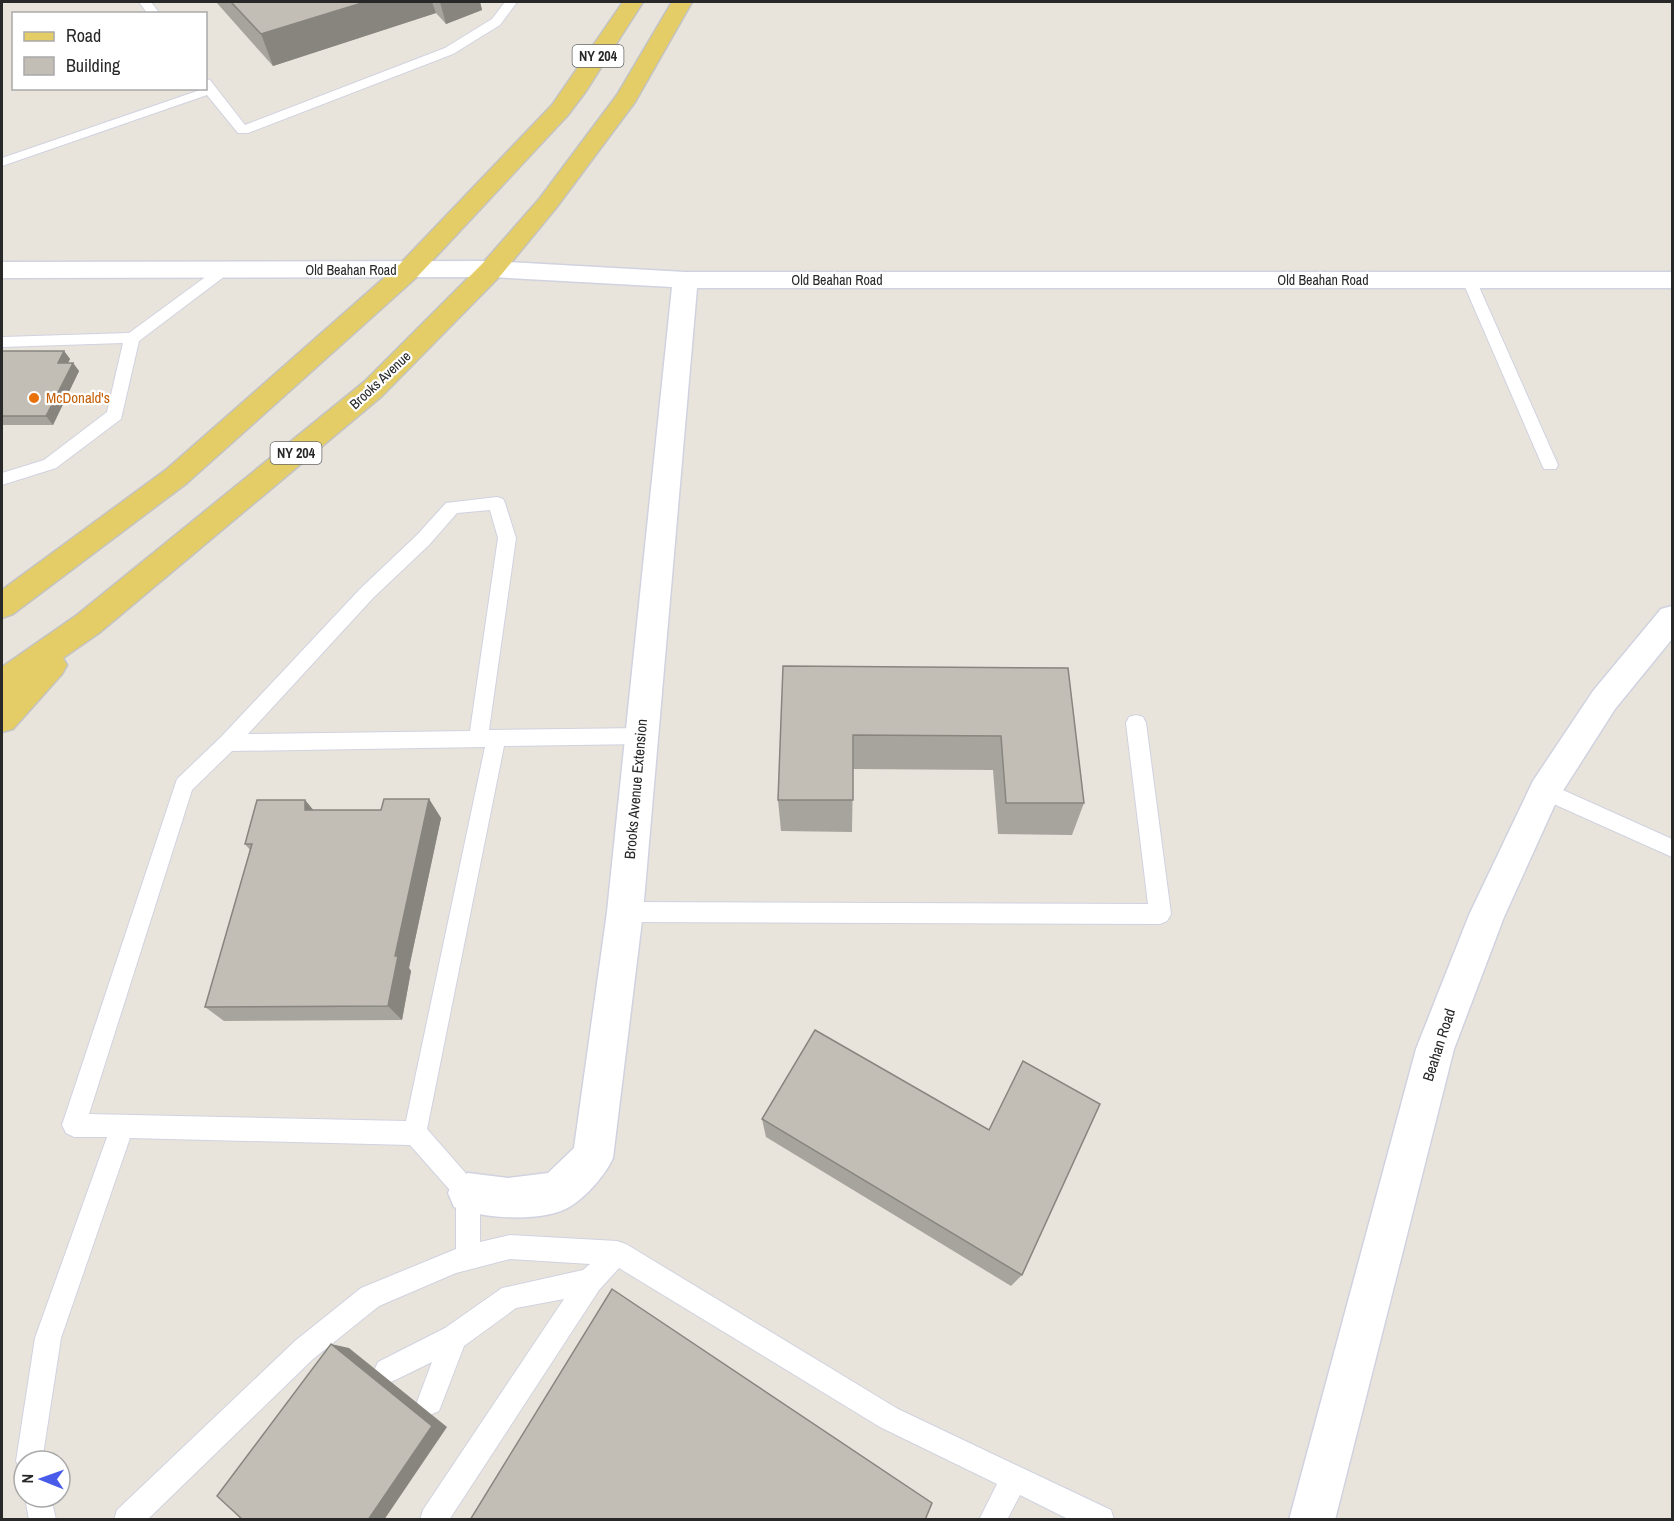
<svg xmlns="http://www.w3.org/2000/svg" width="1674" height="1521" viewBox="0 0 1674 1521" font-family="'Archivo Narrow',sans-serif">
  <style>
    .lines { fill: none; stroke-linecap: round; stroke-linejoin: round }
    .lane-casing { stroke: #d0d2e0; stroke-width: 2 }
    .street-casing { stroke: #d0d2e0; stroke-width: 3 }
    .secondary-casing { stroke: #d0d2e0; stroke-width: 3 }
    .primary-casing { stroke: #c3c3c3; stroke-width: 3 }
    .lane { fill: #fff; fill-rule: evenodd }
    .street { fill: #fff; fill-rule: evenodd }
    .secondary { fill: #fff; fill-rule: evenodd }
    .primary { fill: #e4cd66; fill-rule: evenodd }
    .wall { fill: #a7a39d }
    .shaded-wall { fill: #88857f }
    .building { fill: #c2beb6; stroke: #88857f; stroke-width: 1.5 }
    .food-dot { fill: #e8710a; stroke: #fff; stroke-width: 2 }
    .labels { text-anchor: middle; stroke-width: 4.5; stroke-linejoin: round; paint-order: stroke }
    .shield { fill: #fff; stroke: #686868; stroke-width: 1.5 }
    .shield-label { font-size: 14px; font-weight: bold; fill: #282828 }
    .far-street-label { font-size: 14px; fill: #282828; stroke: #fff }
    .food-label { font-size: 15px; fill: #c56008; stroke: #fff; text-anchor: start }
    .street-label { font-size: 15px; fill: #282828; stroke: #fff }
  </style>
  <rect width="100%" height="100%" fill="#e9e4db"/>
  <g class="lines">
    <defs>
      <g id="lane">
        <polygon points="139,2 151,2 160,14 148,14"/>
        <polygon points="505,2 517,2 500,25 453,54 248,133 238,133 207,95 2,166 2,158 206,88 206,79 210,80 245,125 445,48 492,19"/>
        <polygon points="224,265 229,267 231,270 229,273 139,341 121,419 56,468 2,485 2,473 44,460 107,412 123,343 2,347 2,337 129,333 219,267"/>
        <polygon points="1469,275 1476,280 1558,465 1556,469 1544,469 1542,465 1462,280"/>
        <path d="M497,497L503,499L505,503L516,538L489,730L641,728L648,730L651,736L648,742L641,744L504,746L427,1129L476,1185L480,1193V1242L510,1235L617,1241L626,1244L898,1409L1111,1510L1114,1520H1070L1020,1495L1007,1520H979L997,1484L880,1427L619,1268L599,1290L449,1520H420L423,1510L564,1299L516,1308L464,1346L439,1411L430,1415L421,1411L417,1402L432,1362L387,1384L378,1380L374,1371L378,1362L445,1328L502,1288L583,1270L590,1264L510,1259L456,1273L379,1306L313,1359L147,1520H114L117,1510L295,1341L361,1288L456,1249V1197L410,1145L130,1138L61,1338L42,1461H24V1472L20,1470L16,1461L35,1338L107,1137H74L66,1133L62,1125L177,779L221,737L361,588L417,535L446,503ZM490,510L498,538L470,731L248,734L373,598L429,545L457,513ZM485,747L406,1121L89,1114L192,790L232,751Z"/>
        <polygon points="1136,715 1143,717 1146,723 1171,914 1167,921 1160,924 625,922 618,919 614,912 618,905 625,902 1148,904 1126,723 1129,717"/>
        <polygon points="1545,782 1672,839 1672,857 1538,797 1535,791 1538,785"/>
        <polygon points="25,1497 51,1497 56,1520 29,1520"/>
      </g>
      <path id="street" d="M492,261L685,272H1672V288H697L643,912L613,1158C606,1174 587,1196 571,1206C545,1223 481,1219 454,1207L448,1193L454,1179L468,1173L508,1178L548,1173L574,1148L607,912L672,287L492,277L2,278V262Z"/>
      <polygon id="secondary" points="1672,606 1672,639 1615,709 1557,800 1504,917 1454,1049 1335,1520 1289,1520 1416,1049 1469,915 1533,781 1593,691 1661,609"/>
      <g id="primary">
        <polygon points="623,2 643,2 586,91 568,115 418,276 187,483 13,614 2,618 2,590 167,469 400,264 552,105"/>
        <polygon points="672,2 692,2 635,102 556,208 501,275 382,396 99,633 63,658 67,665 62,674 13,729 2,732 2,667 77,615 364,382 483,263 540,198 617,95"/>
      </g>
    </defs>
    <use href="#lane" class="lane-casing"/>
    <use href="#street" class="street-casing"/>
    <use href="#secondary" class="secondary-casing"/>
    <use href="#primary" class="primary-casing"/>
    <use href="#lane" class="lane"/>
    <use href="#street" class="street"/>
    <use href="#secondary" class="secondary"/>
    <use href="#primary" class="primary"/>
  </g>
  <g class="wall">
    <polygon points="216,2 480,2 482,10 446,24 436,13 273,66"/>
    <polygon points="2,351 64,351 70,359 68,363 73,363 79,371 53,425 2,425"/>
    <polygon points="783,666 1068,668 1084,803 1072,835 998,834 993,770 853,769 852,832 781,831 778,800"/>
    <polygon points="429,799 441,818 409,968 411,971 402,1020 224,1021 205,1007 250,850 245,844 305,800 313,810 381,810"/>
    <polygon points="762,1119 1022,1275 1011,1286 766,1137"/>
  </g>
  <g class="shaded-wall">
    <polygon points="365,2 432,2 436,13 273,66 261,34"/>
    <polygon points="440,2 480,2 482,10 446,24"/>
    <polygon points="64,351 70,359 64,371 58,363"/>
    <polygon points="73,363 79,371 53,425 46,416"/>
    <polygon points="429,799 441,818 409,968 411,971 402,1020 388,1006 395,956"/>
    <polygon points="305,800 320,818 305,810"/>
    <polygon points="331,1344 349,1348 447,1427 384,1520 368,1520"/>
  </g>
  <g class="building">
    <polygon points="231,2 365,2 261,34"/>
    <polygon points="2,351 64,351 58,363 73,363 46,416 2,416"/>
    <polygon points="783,666 1068,668 1084,803 1006,803 1001,736 853,735 853,800 778,800"/>
    <polygon points="384,799 429,799 395,956 398,956 388,1006 205,1007 252,844 245,844 257,800 305,800 305,810 381,810"/>
    <polygon points="815,1030 989,1130 1023,1061 1100,1104 1022,1275 762,1119"/>
    <polygon points="612,1289 932,1503 925,1520 470,1520"/>
    <polygon points="331,1344 432,1426 368,1520 243,1520 217,1496"/>
  </g>
  <circle class="food-dot" cx="34" cy="398" r="6"/>
  <g class="labels">
    <g class="shield">
      <rect x="572.5" y="45" width="51" height="22" rx="4.5"/>
      <rect x="270.5" y="442" width="51" height="22" rx="4.5"/>
    </g>
    <g class="shield-label">
      <text x="598" y="61">NY 204</text>
      <text x="296" y="458">NY 204</text>
    </g>
    <g class="far-street-label">
      <text x="351" y="275">Old Beahan Road</text>
      <text x="837" y="285">Old Beahan Road</text>
      <text x="1323" y="285">Old Beahan Road</text>
      <text transform="translate(380 380) rotate(-43)" y="5">Brooks Avenue</text>
    </g>
    <g class="food-label">
      <text x="46" y="403">McDonald's</text>
    </g>
    <g class="street-label">
      <text transform="translate(636 789) rotate(-85)" y="5">Brooks Avenue Extension</text>
      <text transform="translate(1439 1045) rotate(-72)" y="5">Beahan Road</text>
    </g>
  </g>
  <rect width="1674" height="1521" fill="none" stroke="#282828" stroke-width="6"/>
  <rect x="12" y="12" width="195" height="78" fill="#ffffff" stroke="#a9a9a9" stroke-width="1.5"/>
  <rect x="24" y="32" width="30" height="9" fill="#e4cd66" stroke="#a9a9a9" stroke-width="1.5"/>
  <text x="66" y="42" font-size="18" fill="#282828">Road</text>
  <rect x="24" y="57" width="30" height="18" fill="#c2beb6" stroke="#a9a9a9" stroke-width="1.5"/>
  <text x="66" y="72" font-size="18" fill="#282828">Building</text>
  <g transform="translate(42 1479) rotate(271)"><circle r="28" fill="#ffffff" stroke="#a9a9a9" stroke-width="1.5"/>
  <path d="M0-4.5L10 22L0 15L-10 22Z" fill="#485ce9"/>
  <text y="-9" font-size="16" font-weight="bold" text-anchor="middle" fill="#282828">N</text>
  </g>
</svg>
